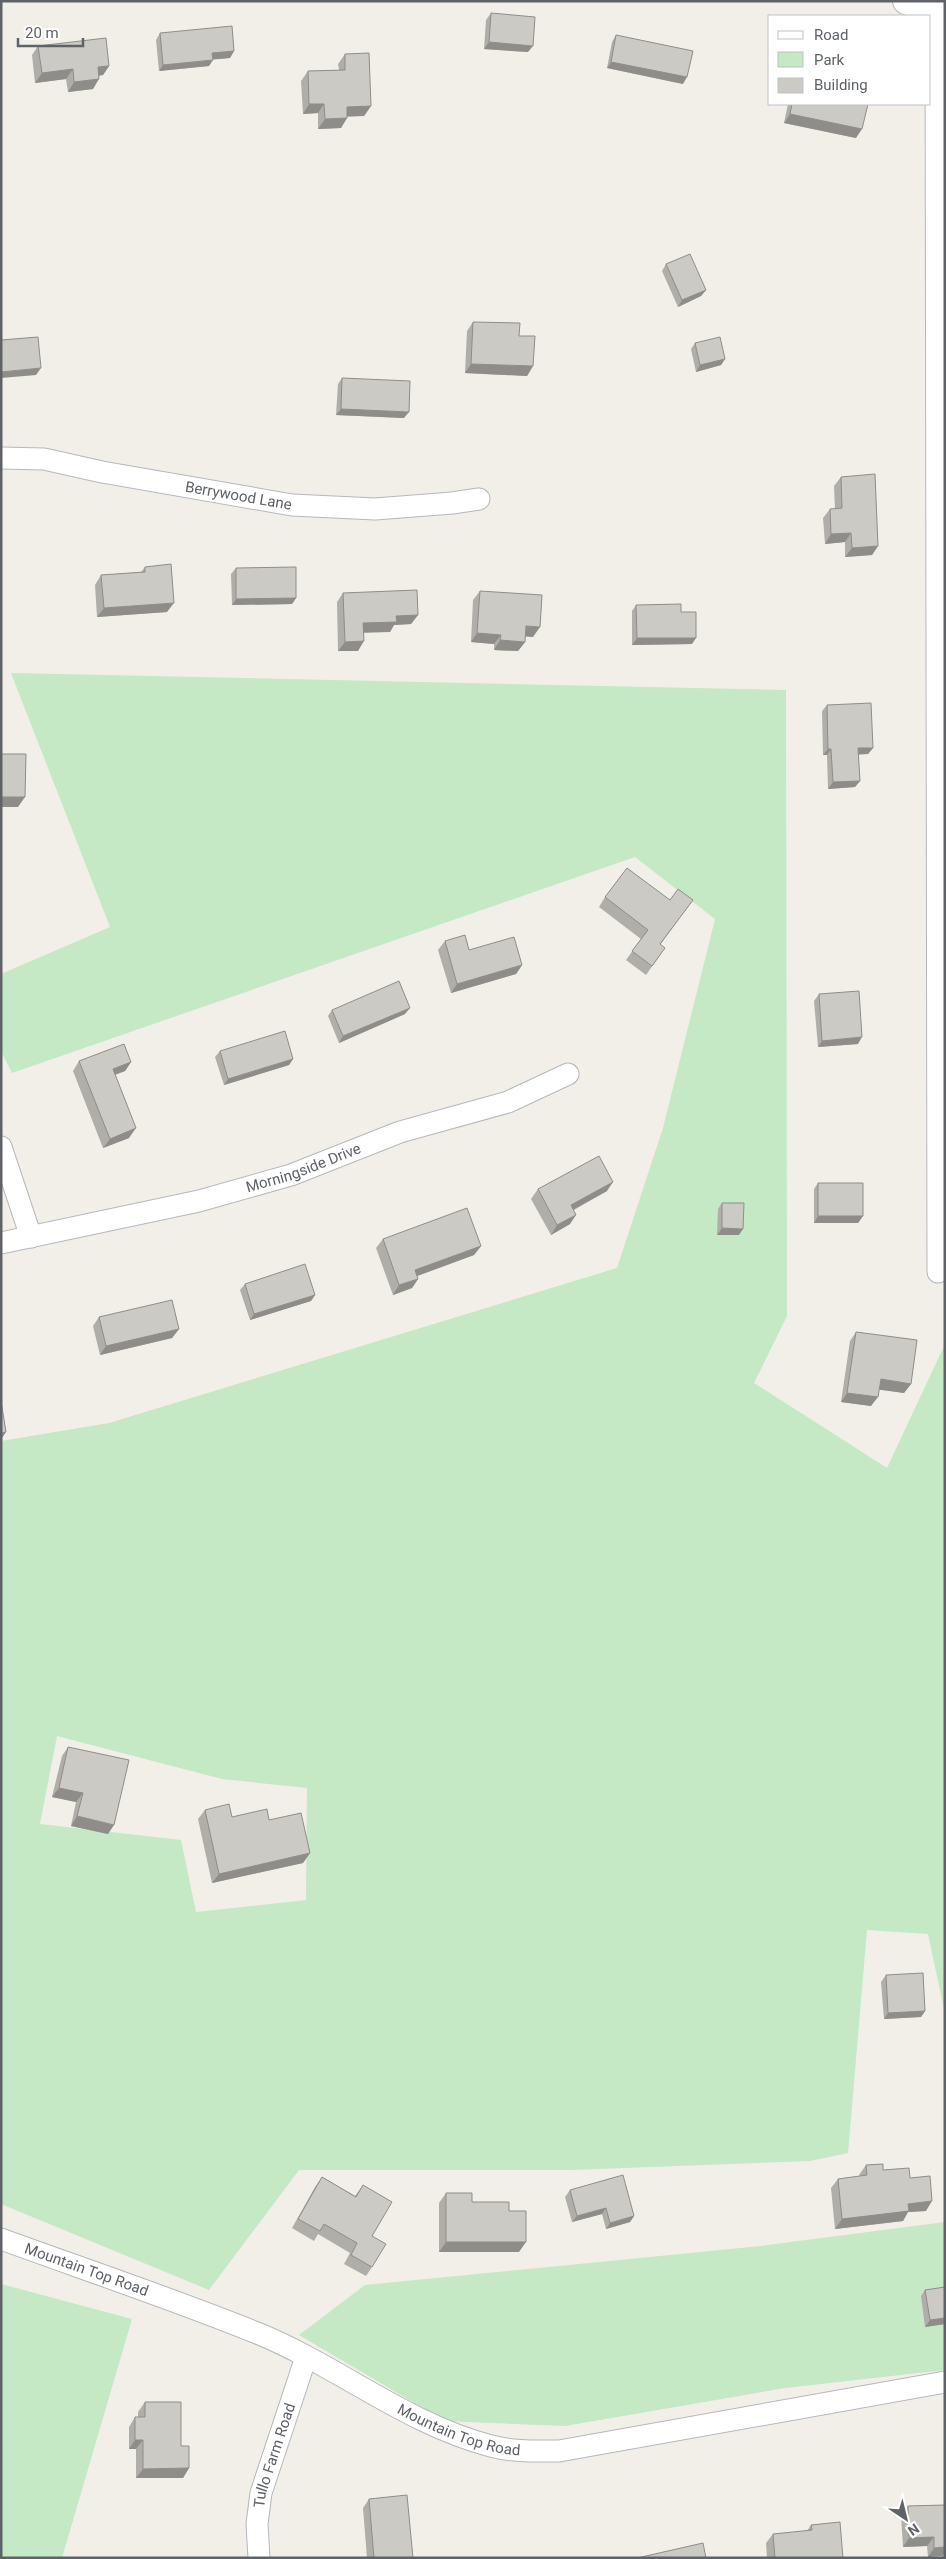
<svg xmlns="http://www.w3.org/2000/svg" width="946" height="2559" font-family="Roboto,sans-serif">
<rect width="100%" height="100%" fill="#f1efe8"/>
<path fill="#c5e8c5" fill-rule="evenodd" d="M11 673 786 690 787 1316 754 1383 887 1468 945 1344V2014L928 1934 867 1930 848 2153 810 2161 571 2170H299L209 2290 1 2204V1441L109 1423 617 1268 663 1128 715 919 635 857 12 1073 1 1051V974L110 927ZM57 1736 222 1779 307 1788 306 1900 196 1912 181 1840 40 1824Z
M945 2222V2370L785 2388 565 2426 445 2421 299 2335 365 2285 761 2246Z
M1 2284 132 2319 62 2558H1Z"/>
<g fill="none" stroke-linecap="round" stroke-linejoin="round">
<g stroke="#b5b8bc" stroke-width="23">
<g id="minor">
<path d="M936 12 938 1272"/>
<path id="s1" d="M1 458 44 459 102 472 292 505 375 509 452 503 479 499"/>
<path d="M1 1147 31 1237"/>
<path id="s2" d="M1 1243 199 1201 291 1175 400 1132 508 1102 568 1074"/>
<path id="s3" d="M1 2239C86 2270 173 2299 257 2333 336 2365 408 2425 491 2446 513 2452 536 2451 559 2451L945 2382"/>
<path id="s4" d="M259 2558 257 2524 261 2493 306 2357"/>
</g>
</g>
<g stroke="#b5b8bc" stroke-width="28">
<path id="tertiary" d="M906 1 945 16"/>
</g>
<use href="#minor" stroke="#fff" stroke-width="21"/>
<use href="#tertiary" stroke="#fff" stroke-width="26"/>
</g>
<path fill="#afaea9" d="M491 13 528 52 484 49 486 20Z
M160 33 234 51 230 58 213 59 209 66 159 71 156 40Z
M616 35 683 84 607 68 612 42Z
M38 46 109 66 103 75 99 76 93 89 68 92 66 79 35 83 32 55Z
M345 54 371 106 364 116H347V118L341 128 318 129V113L303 114 301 81 308 71 339 70 338 64Z
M788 104H868L856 138 784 123Z
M666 264 706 290 701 296 678 307 662 271Z
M473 322 519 336 533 366 527 376 465 373 467 331Z
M695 343 725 359 721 365 696 372 691 349Z
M342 378 404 418 336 415 338 384Z
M841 477 878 546 872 555 845 557V542L825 544 823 518 830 509H835L834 486Z
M145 567 167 612 97 617 95 585 101 575 141 572Z
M236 568 296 598 292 604 232 605 231 574Z
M480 591 533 637 525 636V642L518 651 494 650V644L471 642 473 600Z
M343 593 418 615 411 624 394 625 390 632H364L358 651H338L337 602Z
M636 605 681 612 692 644 632 645V611Z
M827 705 873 748 868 754H858L860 781 855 787 828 789 827 755H823L822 711Z
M605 897 670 900H693L660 945 665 948 646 975 626 960 641 939 599 907Z
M445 941 469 950 522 965 516 974 451 993 438 950Z
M819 994 858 1044 818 1047 814 1001Z
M332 1010 405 1014 339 1043 328 1016Z
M220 1051 293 1059 289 1065 224 1085 215 1057Z
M79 1061 131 1062 125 1071 115 1075 129 1138 103 1148 73 1071Z
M818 1183 863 1216 858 1223H814V1189Z
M538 1189 607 1191 574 1210 570 1224 551 1235 531 1199Z
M722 1203 739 1235H717L718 1209Z
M383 1239 481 1246 474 1255 417 1276 418 1279 412 1288 393 1295 376 1248Z
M245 1284 315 1295 311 1301 250 1320 240 1290Z
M99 1317 179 1329 172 1338 100 1355 93 1326Z
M856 1332 911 1384 904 1393 879 1389 871 1406 841 1402 850 1341Z
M68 1747 108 1834 71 1826 76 1802 52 1797 62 1756Z
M205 1810 232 1817 269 1820 310 1853 303 1863 212 1883 198 1819Z
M886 1975 925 2011 921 2017 884 2019 881 1982Z
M866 2165 910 2178 926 2211 908 2212 903 2221 835 2229 831 2188 838 2179 860 2176 859 2175Z
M322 2177 355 2196 363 2185 372 2236V2267L366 2276 344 2264 350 2253 318 2234 314 2241 292 2228 315 2187Z
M570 2190 634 2216 630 2222 606 2229 602 2214 572 2222 565 2197Z
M446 2193 472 2202 509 2211 519 2252H439V2203Z
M945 2287V2324L925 2327 921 2296 925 2290Z
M145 2402 181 2446 189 2468 183 2478H136V2449H129V2427L135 2417H138V2412Z
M369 2499 413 2558H367L363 2508Z
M945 2505V2558H942V2556L928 2557 927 2546 903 2547 901 2515 908 2506Z
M811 2525 843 2558H767L766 2543 773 2534 807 2531Z"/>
<path fill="#8f8d8a" d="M489 42 533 46 528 52 484 49Z
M234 51 230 58 208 60 212 53Z
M213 60 209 66 159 71 163 65Z
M611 62 687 77 683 84 607 68Z
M109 66 103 75 91 76 98 67Z
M73 69 66 79 35 83 42 73Z
M99 79 93 89 68 92 74 82Z
M309 104H324L318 113 303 114Z
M371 106 364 116 340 117 347 107Z
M790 114 862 129 856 138 784 123Z
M347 118 341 128 318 129 325 119Z
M706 290 701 296 678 307 682 300Z
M725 359 721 365 696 372 700 365Z
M471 364 533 366 527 376 465 373Z
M41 368 36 375 1 378V372Z
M341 409 409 412 404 418 336 415Z
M851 533 845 542 825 544 831 534Z
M878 546 872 555 845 557 852 548Z
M296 598 292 604 232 605 236 599Z
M174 603 167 612 97 617 104 608Z
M418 615 411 624 394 625 390 632 357 633 363 623 396 616Z
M526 626 540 627 533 637 519 636Z
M477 633 501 635 494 644 471 642Z
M637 638H696L692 644 632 645Z
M500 640 525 642 518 651 494 650Z
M364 641 358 651H338L345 642Z
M858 748H873L868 754 853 755Z
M828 749H831L827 755H823Z
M860 781 855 787 828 789 833 782Z
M1 797H25L18 807H1Z
M522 965 516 974 451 993 457 984Z
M410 1008 405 1014 339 1043 343 1036Z
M862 1037 858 1044 818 1047 822 1041Z
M293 1059 289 1065 224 1085 228 1079Z
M131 1062 125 1071 106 1078 113 1069Z
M136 1128 129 1138 103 1148 110 1139Z
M613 1182 607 1191 565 1214 571 1205Z
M576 1215 570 1224 551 1235 557 1225Z
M818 1216H863L858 1223H814Z
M722 1228 743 1229 739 1235H717Z
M481 1246 474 1255 409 1279 415 1270Z
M418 1279 412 1288 393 1295 399 1285Z
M315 1295 311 1301 250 1320 254 1314Z
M179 1329 172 1338 100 1355 106 1346Z
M881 1379 911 1384 904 1393 874 1389Z
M847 1393 878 1397 871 1406 841 1402Z
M6 1432 2 1438H1V1433Z
M59 1788 83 1793 76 1802 52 1797Z
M77 1816 114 1825 108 1834 71 1826Z
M310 1853 303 1863 212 1883 219 1874Z
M925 2011 921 2017 884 2019 888 2013Z
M932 2201 926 2211 908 2212 903 2221 835 2229 842 2219 908 2204Z
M606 2208 602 2214 572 2222 577 2216Z
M634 2216 630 2222 606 2229 610 2223Z
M446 2242H526L519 2252H439Z
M945 2318V2324L925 2327 930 2320Z
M135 2440H143L136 2449H129Z
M189 2468 183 2478H136L143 2469Z
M934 2537 927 2546 903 2547 909 2538Z
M945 2547V2552L942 2556 928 2557 934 2548Z"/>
<path fill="#cccac5" stroke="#8f8d8a" d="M491 13 535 17 533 46 489 42Z
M232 26 234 51 212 53 213 60 163 65 160 33Z
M616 35 693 51 687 77 611 62Z
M106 38 109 66 98 67 99 79 74 82 73 69 42 73 38 46Z
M369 53 371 106 347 107V118L325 119 324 104H309L308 71 345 70V54Z
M792 104H868L862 129 790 114Z
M690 254 706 290 682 300 666 264Z
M473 322 520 323 519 336H535L533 366 471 364Z
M38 337 41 368 1 372V340Z
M720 337 725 359 700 365 695 343Z
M342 378 410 381 409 412 341 409Z
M875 474 878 546 852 548 851 533 831 534 830 509 842 508 841 477Z
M171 564 174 603 104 608 101 575 145 572V567Z
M296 567V598L236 599V568Z
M417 590 418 615 396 616 397 622 363 623 364 641 345 642 343 593Z
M480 591 542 595 540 627 526 626 525 642 500 640 501 635 477 633Z
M681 604V612H696V638H637L636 605Z
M871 703 873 748H858L860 781 833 782 831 749H828L827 705Z
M1 754H26L25 797H1Z
M627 868 670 900 678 889 693 900 660 944 665 948 652 966 632 951 648 930 605 897Z
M465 935 469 950 514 937 522 965 457 984 445 941Z
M399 981 410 1008 343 1036 332 1010Z
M859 991 862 1037 822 1041 819 994Z
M285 1031 293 1059 228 1079 220 1051Z
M124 1044 131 1062 113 1069 136 1128 110 1139 79 1061Z
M599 1156 613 1182 571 1205 576 1215 557 1225 538 1189Z
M818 1183H863V1216H818Z
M722 1203H744L743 1229 722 1228Z
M467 1208 481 1246 415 1270 418 1279 399 1285 383 1239Z
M305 1264 315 1295 254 1314 245 1284Z
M172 1300 179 1329 106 1346 99 1317Z
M856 1332 917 1340 911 1384 881 1379 878 1397 847 1393Z
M1 1401 6 1432 1 1433Z
M68 1747 129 1760 114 1825 77 1816 83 1793 59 1788Z
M229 1804 232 1817 267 1809 269 1820 301 1813 310 1853 219 1874 205 1810Z
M923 1973 925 2011 888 2013 886 1975Z
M883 2164V2170L909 2168 910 2178 930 2176 932 2201 908 2204 909 2211 842 2219 838 2179 867 2175 866 2165Z
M623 2175 634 2216 610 2223 606 2208 577 2216 570 2190Z
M322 2177 356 2197 363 2185 392 2202 372 2236 386 2244 372 2267 351 2255 357 2243 324 2224 320 2231 298 2219Z
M446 2193H472V2202H509V2211H526V2242H446Z
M945 2287V2318L930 2320 925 2290Z
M145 2402H181V2446H189V2468L143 2469V2440H135V2417H145Z
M407 2495 413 2558H374L369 2499Z
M945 2505V2547L934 2548V2537L909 2538 908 2506Z
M840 2522 843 2558H775L773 2534 812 2530 811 2525Z
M703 2543 706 2558H637Z"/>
<g text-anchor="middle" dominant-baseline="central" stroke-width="4" stroke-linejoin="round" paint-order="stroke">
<g font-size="15" fill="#5f6368" stroke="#fff">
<text stroke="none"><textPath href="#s1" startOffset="241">Berrywood Lane</textPath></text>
<text stroke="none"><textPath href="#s2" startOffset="312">Morningside Drive</textPath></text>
<text stroke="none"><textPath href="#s3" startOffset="91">Mountain Top Road</textPath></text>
<text stroke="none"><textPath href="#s3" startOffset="498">Mountain Top Road</textPath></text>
<text stroke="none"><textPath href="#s4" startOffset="105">Tullo Farm Road</textPath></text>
</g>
</g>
<rect width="946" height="2559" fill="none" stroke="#5f6368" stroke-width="5"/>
<rect x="768" y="15" width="162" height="90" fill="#ffffff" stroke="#bfc1c3"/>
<rect x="778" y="31" width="25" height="8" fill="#ffffff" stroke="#bfc1c3"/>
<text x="814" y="40" font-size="15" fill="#5f6368">Road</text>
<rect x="778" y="52" width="25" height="15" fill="#c5e8c5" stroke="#bfc1c3"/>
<text x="814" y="65" font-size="15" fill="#5f6368">Park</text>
<rect x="778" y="78" width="25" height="15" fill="#cccac5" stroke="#bfc1c3"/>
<text x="814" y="90" font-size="15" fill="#5f6368">Building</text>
<g transform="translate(906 2519) rotate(145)" stroke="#ffffff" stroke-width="4" paint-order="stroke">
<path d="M0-4L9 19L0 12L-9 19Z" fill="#5f6368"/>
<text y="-8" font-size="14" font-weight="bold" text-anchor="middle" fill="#5f6368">N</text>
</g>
<path d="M18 38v8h65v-8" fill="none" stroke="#5f6368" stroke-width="2.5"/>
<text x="25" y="38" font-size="15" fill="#5f6368" stroke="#ffffff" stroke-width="4" paint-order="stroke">20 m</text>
</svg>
